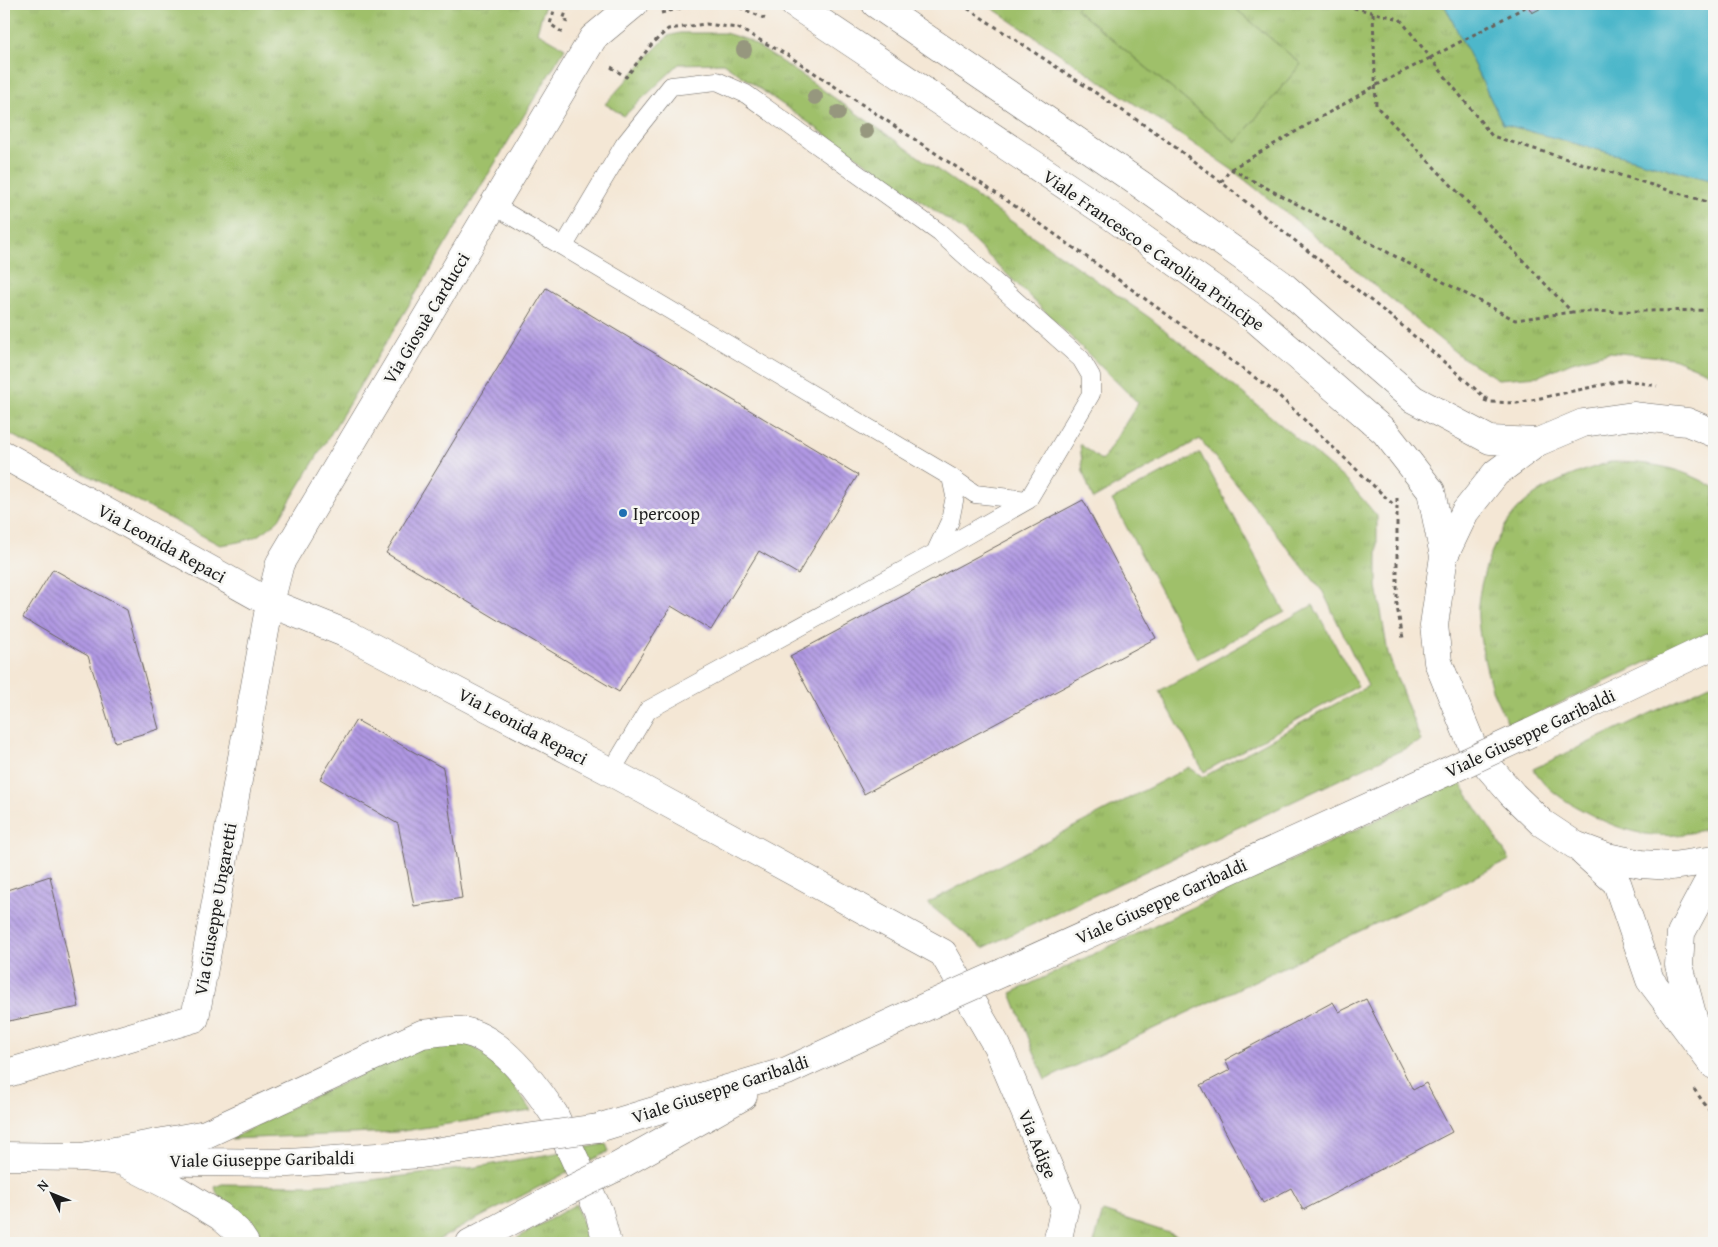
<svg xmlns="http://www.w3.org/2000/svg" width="1718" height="1247" font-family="'Gentium Book Plus',serif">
<defs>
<pattern id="grass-tufts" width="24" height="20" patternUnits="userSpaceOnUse" patternTransform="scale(1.25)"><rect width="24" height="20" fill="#9fc06a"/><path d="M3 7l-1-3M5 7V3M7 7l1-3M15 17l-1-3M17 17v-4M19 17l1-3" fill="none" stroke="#88a45b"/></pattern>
<pattern id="building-back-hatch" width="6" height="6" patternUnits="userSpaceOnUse" patternTransform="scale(1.25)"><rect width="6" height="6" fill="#b098e3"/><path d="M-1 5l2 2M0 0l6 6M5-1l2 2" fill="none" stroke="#8e7bb7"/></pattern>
</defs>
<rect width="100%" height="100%" fill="#f6f6f2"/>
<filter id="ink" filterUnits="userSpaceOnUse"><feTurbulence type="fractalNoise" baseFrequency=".02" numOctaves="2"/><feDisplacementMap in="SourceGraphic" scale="10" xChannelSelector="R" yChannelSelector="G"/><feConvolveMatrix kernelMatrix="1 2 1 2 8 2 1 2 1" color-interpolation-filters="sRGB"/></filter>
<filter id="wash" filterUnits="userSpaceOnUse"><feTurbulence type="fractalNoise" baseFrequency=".0096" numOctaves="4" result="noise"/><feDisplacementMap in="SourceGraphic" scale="20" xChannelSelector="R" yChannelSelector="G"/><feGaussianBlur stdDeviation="1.12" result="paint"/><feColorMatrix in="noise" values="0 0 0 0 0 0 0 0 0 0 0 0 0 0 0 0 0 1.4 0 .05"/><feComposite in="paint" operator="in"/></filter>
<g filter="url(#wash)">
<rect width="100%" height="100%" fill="#f4e7d5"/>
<path fill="url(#grass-tufts)" stroke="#5e6e43" d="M4 4H545L537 32 565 48 279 519C259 539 247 541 220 545L4 431Z
M986 4H1080L1076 9 1236 142 1301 64 1230 4H1444L1503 124 1714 181V375L1673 358 1609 352 1572 362 1539 376 1498 379 1460 356 1299 223 1231 169Z
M680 33H725L748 40 803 76 1150 318 1262 409 1348 482 1377 516V586L1388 654 1421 741 983 948 927 903 1189 767 1203 777 1368 686 1323 592 1200 439 1093 499 1083 472 1080 444 1102 461 1138 403 961 229 723 63 679 64 624 116 605 104 655 49 668 36Z
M1610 462C1650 462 1679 467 1714 487V630L1510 727C1504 715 1498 704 1493 692 1486 671 1476 627 1478 605 1481 573 1496 532 1519 508 1543 484 1579 472 1610 462Z
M1714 683V826C1666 844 1627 835 1584 811 1572 805 1559 797 1548 787 1543 782 1538 775 1533 769Z
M1459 781 1510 860 1045 1080 1011 993Z
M443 1042C451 1043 463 1042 470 1045 498 1060 515 1087 531 1111L397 1132 231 1139 299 1103 417 1049Z
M606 1144 609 1151 469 1223 433 1243H255L239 1219 217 1194 215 1187 222 1184 306 1185 363 1181 477 1167Z
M576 1204 589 1243H509Z
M1103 1211 1199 1243H1094Z"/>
<path fill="#9fc06a" stroke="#5e6e43" d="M1080 4H1230L1301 64 1236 142 1076 9Z
M1200 453 1285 612 1197 659 1112 500Z
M1313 605 1358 686 1204 772 1159 691Z"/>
<path fill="#4db7ca" stroke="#346a73" d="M1444 4H1527L1532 13 1549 4H1714V181L1503 124Z"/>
<g id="blocks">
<path fill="url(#building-back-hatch)" d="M1527 4H1549L1532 13Z
M546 288 858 475 798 574 759 551 711 630 671 606 619 692 386 553Z
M1083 500 1156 638 864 794 790 656Z
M53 569 127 610 159 729 115 742 88 656 23 618Z
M356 720 443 768 462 898 414 906 398 824 320 779Z
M50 876 79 1007 4 1022V891Z
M1366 999 1413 1090 1426 1083 1452 1132 1303 1210 1291 1188 1263 1203 1201 1085 1230 1070 1225 1060 1333 1002 1339 1012Z"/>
</g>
</g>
<g filter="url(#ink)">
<use href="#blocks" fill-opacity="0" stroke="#68635d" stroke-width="1"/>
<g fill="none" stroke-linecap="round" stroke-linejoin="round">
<g stroke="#68635d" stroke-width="19">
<path id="lane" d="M493 205 951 477 975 494 1028 500 1091 394V376L1081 359 940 233 746 94 717 81 671 86 624 145 564 246
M935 553 950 521 955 496 951 477
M611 772 648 710 935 553 1028 500"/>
</g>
<g stroke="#68635d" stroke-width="29">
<path id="street" d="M4 455 270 603 347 634 611 772 943 953 997 1046 1065 1206 1057 1243
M4 1074 195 1018 270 603 280 563 593 38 634 4"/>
</g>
<g stroke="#68635d" stroke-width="29">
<path id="secondary" d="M794 4 1111 216 1253 317 1385 432 1431 491 1444 556
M876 4 1140 184 1281 284 1413 399 1490 440 1538 442
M1714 433 1687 422 1633 416 1583 423 1538 442 1496 473 1465 512 1444 556 1434 625 1438 662 1474 750 1513 795 1542 823 1575 845 1607 857 1641 864 1672 866 1714 860
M1584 853 1617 883 1650 980 1714 1065
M1697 1033 1679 965 1681 933 1706 886 1714 877"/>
</g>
<g stroke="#68635d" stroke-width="29">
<path id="primary" d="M1530 733 1714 645
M1004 972 1446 772
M598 1128 787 1071 932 1004
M4 1156 82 1157 121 1161 289 1163 421 1154 518 1139
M82 1157 206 1134 422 1034C434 1033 448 1030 461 1031 498 1035 535 1085 554 1114L599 1212 607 1243
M127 1164 179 1191 220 1216 237 1231 245 1243
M615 1168 743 1096
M470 1243 554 1198"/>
</g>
<path stroke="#68635d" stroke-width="3" stroke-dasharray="4 4" stroke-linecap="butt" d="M556 4 550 24 563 33
M732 4 768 20
M961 4 1158 134 1221 182 1399 323 1488 400
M1338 4 1400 19 1492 136 1714 204
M661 13 699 4
M1373 13 1376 106 1572 312 1714 310
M568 22 563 20 569 4
M1430 58 1531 4
M611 67 626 77 652 44 668 29 706 24 738 28 789 56 1021 210 1275 392 1397 508
M1221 182 1231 169 1515 320 1572 312
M1484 400 1490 402 1517 403 1625 380 1657 386
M1397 498V607L1403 638
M1694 1089 1714 1117"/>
<use href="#lane" stroke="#fff" stroke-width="18"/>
<use href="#street" stroke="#fff" stroke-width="28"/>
<use href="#secondary" stroke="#fff" stroke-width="28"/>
<use href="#primary" stroke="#fff" stroke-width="28"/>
<g stroke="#68635d" stroke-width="29" stroke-linecap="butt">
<path id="primary-bridge" d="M1446 772 1530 733
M932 1004 1004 972
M518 1139 598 1128
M554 1198 615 1168"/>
</g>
<path stroke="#68635d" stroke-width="3" stroke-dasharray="4 4" stroke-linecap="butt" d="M1231 169 1375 86 1430 58"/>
<use href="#primary-bridge" stroke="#fff" stroke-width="28"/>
</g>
<g fill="#96977e">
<circle cx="744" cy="50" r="8"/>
<circle cx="815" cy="97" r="8"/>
<circle cx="838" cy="113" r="8"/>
<circle cx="866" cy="131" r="8"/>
</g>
</g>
<circle fill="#1f6fb2" stroke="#f6f6f2" stroke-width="2" cx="623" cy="513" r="5"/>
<g text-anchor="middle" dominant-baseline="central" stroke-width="5" stroke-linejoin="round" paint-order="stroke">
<g font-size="18" fill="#1c1c1c" stroke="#f6f6f2">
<text transform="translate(1154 250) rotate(35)">Viale Francesco e Carolina Principe</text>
<text transform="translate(426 318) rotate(-59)">Via Giosuè Carducci</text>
<text transform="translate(162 543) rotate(29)">Via Leonida Repaci</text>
<text transform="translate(523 726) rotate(28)">Via Leonida Repaci</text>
<text transform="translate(1530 733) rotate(-25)">Viale Giuseppe Garibaldi</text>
<text transform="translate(1161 901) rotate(-24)">Viale Giuseppe Garibaldi</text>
<text transform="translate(215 909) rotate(-80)">Via Giuseppe Ungaretti</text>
<text transform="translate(720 1089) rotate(-18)">Viale Giuseppe Garibaldi</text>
<text transform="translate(1038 1144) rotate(67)">Via Adige</text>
<text transform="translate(262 1159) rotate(-1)">Viale Giuseppe Garibaldi</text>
</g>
<g font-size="18" fill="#1c1c1c" stroke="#f6f6f2" text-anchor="start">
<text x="633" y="513">Ipercoop</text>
</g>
</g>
<rect width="1718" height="1247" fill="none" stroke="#f6f6f2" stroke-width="20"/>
<g transform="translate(52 1194) rotate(313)" stroke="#f6f6f2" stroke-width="4" paint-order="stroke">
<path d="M0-4L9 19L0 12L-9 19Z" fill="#1c1c1c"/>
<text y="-8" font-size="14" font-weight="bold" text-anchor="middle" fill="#1c1c1c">N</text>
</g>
</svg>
